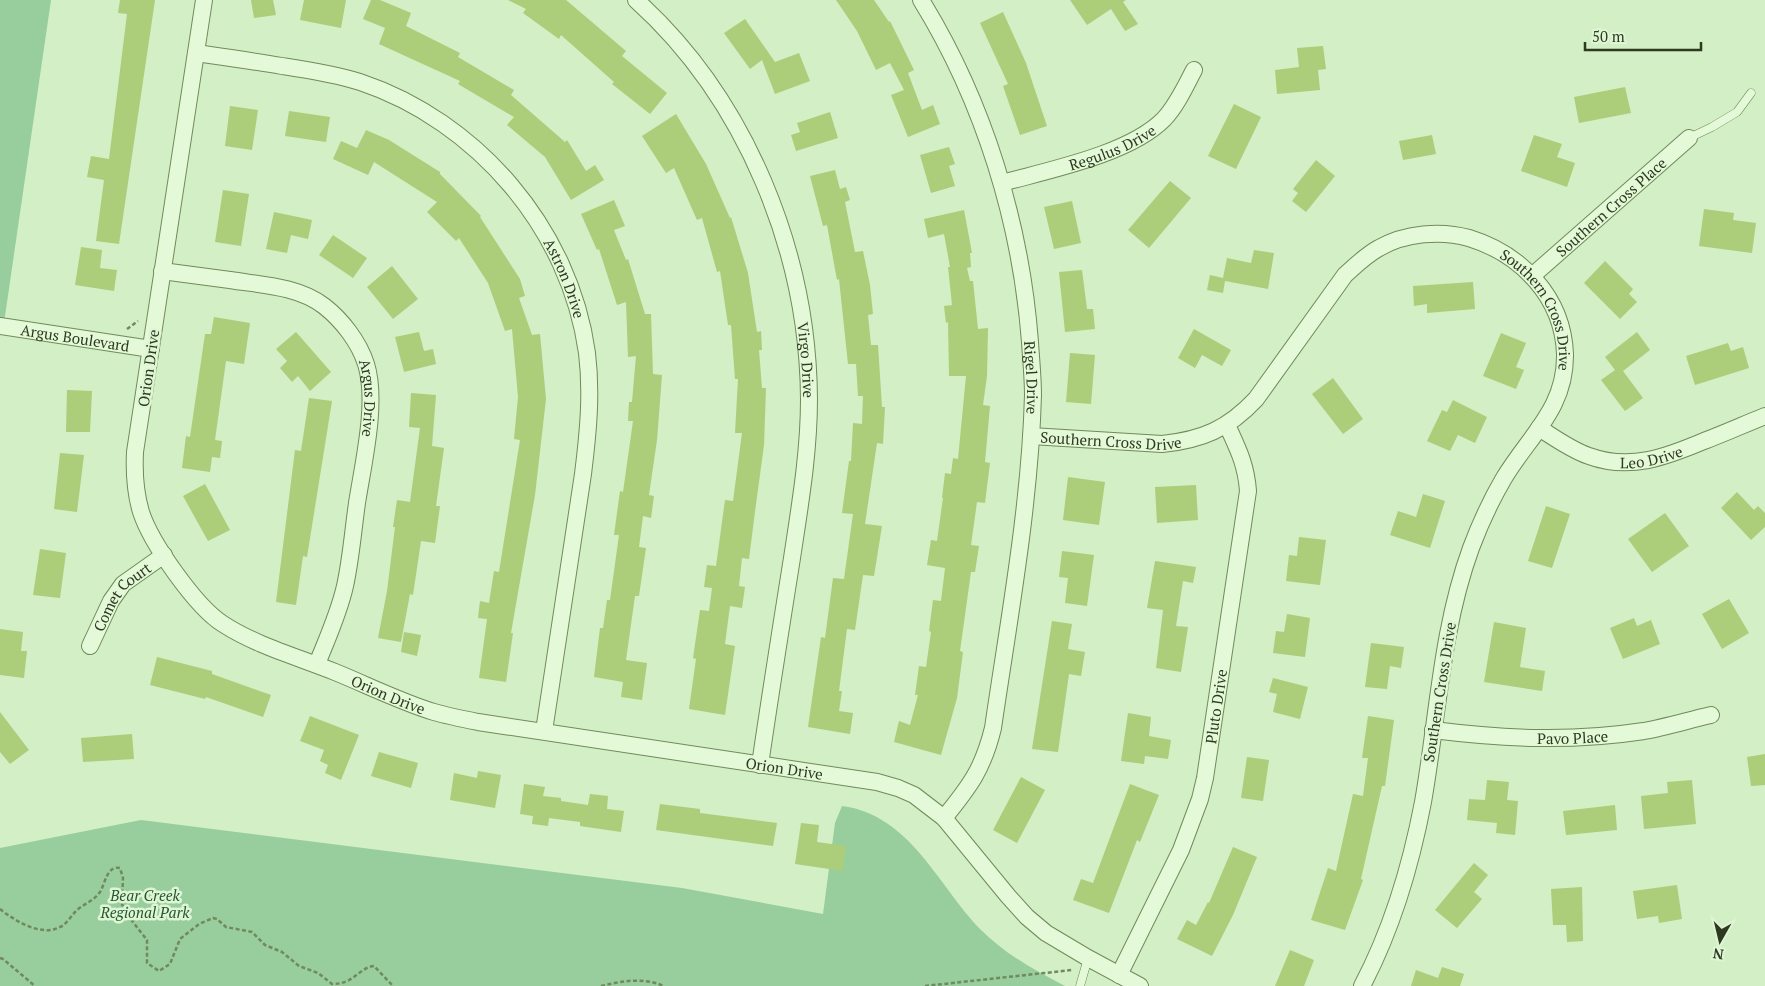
<svg xmlns="http://www.w3.org/2000/svg" width="1765" height="986" font-family="'PT Serif',serif">
<rect width="100%" height="100%" fill="#d2efc5"/>
<path fill="#98cd9e" d="M0 0H51L4 323 0 335Z
M842 806C910 815 937 884 980 929 1005 954 1034 970 1065 986H0V848L141 820 682 888 823 914 835 823Z"/>
<path fill="#accd7a" d="M120 0H155L119 244 96 241 104 180 87 177 91 156 109 159 127 14 118 13Z
M251 0H273L276 15 254 18Z
M304 0H346L341 28 300 20Z
M371 0H380L411 13 406 26 460 53 458 57 514 90 511 95 565 142 567 140 586 171 595 165 604 180 571 200 545 157 507 125 514 117 458 84 460 81 379 44 385 28 363 19Z
M508 0H566L626 51 622 56 667 93 650 114 612 84 614 82 561 35 559 39 523 13 526 9Z
M836 0H874L889 22 890 21 914 70 908 73 922 110 933 105 940 124 908 137 891 95 904 90 890 63 876 70 857 31Z
M1070 0H1126L1123 2 1138 24 1125 31 1111 9 1087 25Z
M1003 12 1026 63 1047 126 1020 135 1003 86 1008 84 980 23Z
M745 19 775 62 799 53 810 81 775 94 762 60 750 69 724 33Z
M1323 46 1326 69 1318 70 1320 90 1277 94 1275 70 1299 67 1297 48Z
M1625 87 1631 113 1579 123 1574 97Z
M1234 104 1261 117 1236 169 1208 156Z
M230 106 258 110 252 150 225 146Z
M289 111 330 117 326 142 285 136Z
M830 112 838 138 796 151 791 135 800 132 797 123Z
M676 114 706 164 730 218 731 217 748 273 757 332 761 331 762 350H759L762 388H766L764 445 756 504 749 559 742 558 739 586 745 587 742 608 730 606 725 644 735 646 725 715 689 709 696 659 693 658 700 610 709 611 712 588 704 587 707 565 716 566 725 500 733 501 742 433H735L738 379H735L731 325H728L720 271 717 272 702 218 697 220 674 168 666 173 642 136Z
M366 130 389 140 440 172V174L481 216 480 217 520 279 525 296 519 298 532 335 540 334 546 399 535 495 511 633H513L506 682 479 678 487 619 478 618 480 601 489 603 494 571 499 572 520 440 514 439 518 397 512 329 505 331 488 283 459 238 456 241 427 212 437 202 374 162 368 175 333 159 341 141 357 148Z
M1432 135 1436 154 1403 160 1399 141Z
M1534 135 1562 144 1557 157 1575 163 1567 187 1521 171Z
M949 147 955 164 949 166 955 186 931 193 920 155Z
M1316 160 1335 176 1306 212 1292 201 1298 193 1293 189Z
M835 170 840 189 846 187 850 200 845 202 855 252 863 251 870 285 873 314 868 315 871 345H878L882 407H885L883 444 877 443 865 524 882 526 874 576 863 575 855 630 847 629 839 691H842L839 711 853 713 850 734 808 727 821 637 825 638 833 578 844 579 853 514 842 513 849 461H851L853 423 862 424 863 396H858L856 364H848L839 279 837 280 827 225 823 226 810 176Z
M1170 181 1191 198 1149 248 1128 230Z
M223 190 249 194 241 246 215 242Z
M614 200 625 226 614 230 626 260 628 259 645 314H651L653 374 662 375 657 440 649 495 654 496 651 518 643 516 639 547 646 548 639 596H635L626 660 647 663 642 700 621 697 623 682 594 677 600 628H603L607 600H610L619 535H614L620 491 623 492 633 421H628L629 402H632L636 356 628 357 626 302 617 305 599 249 597 250 581 214Z
M1072 201 1081 243 1054 249 1044 207Z
M1704 209 1734 213 1733 220 1756 223 1752 253 1699 246Z
M964 210 972 253H970L971 267 967 268 970 281H973L978 329 988 328 987 376 983 405 990 406 985 462 990 463 985 503 977 502 971 545 979 546 975 572H971L960 651 963 652 957 698 941 755 894 742 899 721 910 725 918 695H915L919 666 926 667 931 632 929 631 933 600 941 601 945 568 927 565 931 540 937 541 943 498H942L945 473 951 474 953 458 958 459 966 376H949L948 322 946 323 944 306 952 305 948 267H950L944 234 928 238 924 219Z
M274 212 312 220 308 239 291 235 287 253 266 249Z
M333 235 367 258 353 278 319 255Z
M81 247 102 250 100 268 117 270 114 291 75 285Z
M1254 250 1274 253 1268 289 1225 281 1223 293 1207 290 1210 275 1223 278 1227 258 1251 263Z
M1605 261 1633 289 1629 294 1637 302 1620 319 1584 283Z
M392 266 418 299 393 319 367 287Z
M1082 270 1087 309H1093L1095 329 1065 332 1059 272Z
M1473 282 1475 309 1427 313V304L1414 306 1413 286Z
M214 317 250 323 244 364 226 361 215 440 222 441 220 458 212 457 210 472 182 468 186 436 190 437 205 334H211Z
M1194 329 1231 350 1222 366 1202 355 1195 368 1178 358Z
M296 332 331 372 310 391 298 376 292 382 280 368 287 361 276 349Z
M419 332 424 351 433 349 436 364 404 372 395 337Z
M1637 332 1650 350 1623 371 1643 398 1625 411 1601 380 1615 370 1605 357Z
M1501 333 1526 343 1516 367 1524 370 1516 389 1483 376Z
M1728 343 1731 351 1743 347 1749 368 1695 385 1686 356Z
M1070 353 1095 355 1091 404 1066 402Z
M1333 378 1363 419 1343 434 1312 394Z
M67 390 92 391 90 432H66Z
M411 393 436 395 432 446 444 448 436 506H440L435 543 421 541 413 595 410 594 401 642 378 638 387 591 395 527H393L397 500 410 502 420 428 409 427Z
M309 398 332 401 307 557 303 556 296 605 276 602 295 450 301 451Z
M1453 400 1487 417 1475 443 1458 435 1450 451 1427 441 1442 410 1447 412Z
M60 453 84 455 77 512 54 509Z
M1068 477 1105 482 1099 525 1063 520Z
M205 484 230 530 208 541 183 496Z
M1196 485 1198 520 1157 523 1155 487Z
M1737 492 1754 510 1758 506 1765 513V527L1751 540 1721 508Z
M1423 494 1445 501 1430 548 1390 535 1398 511 1416 517Z
M1546 506 1570 514 1552 568 1528 561Z
M1665 513 1689 546 1652 572 1628 539Z
M1299 537 1326 540 1320 585 1286 581 1289 555 1297 556Z
M40 549 66 553 60 598 33 595Z
M1062 551 1094 555 1087 606 1065 603 1068 578 1059 577Z
M1155 561 1196 567 1193 583 1183 581 1176 626 1188 627 1181 672 1156 668 1163 610 1147 608Z
M1729 599 1749 633 1722 649 1702 614Z
M1287 614 1310 618 1305 657 1273 653 1276 631 1284 632Z
M1634 618 1637 626 1651 620 1660 644 1623 659 1610 628Z
M1052 621 1072 624 1068 649 1085 652 1081 676 1069 674 1058 752 1032 749Z
M1494 622 1526 628 1520 667 1545 671 1542 691 1484 682Z
M0 629 23 632 21 651H27L24 678 0 675Z
M404 632 421 635 417 656 401 652Z
M1371 643 1404 647 1401 668 1390 666 1387 689 1365 687Z
M157 657 212 671V674L271 695 263 717 206 697 205 699 150 685Z
M1273 678 1308 687 1300 719 1273 712 1277 694 1269 692Z
M0 712 29 750 10 764 0 752Z
M1128 713 1151 717 1149 736 1171 740 1168 759 1145 756 1144 764 1121 761Z
M310 716 359 735 341 780 325 773 328 765 320 761 324 750 300 741Z
M1368 716 1394 720 1385 786H1382L1361 879 1363 880 1345 930 1311 920 1328 868 1336 871 1353 794 1363 796 1368 758H1362Z
M132 734 134 759 83 762 81 738Z
M379 752 418 763 411 788 371 776Z
M1765 754V785L1751 786 1747 757Z
M1247 757 1269 760 1263 801 1241 798Z
M478 771 501 775 495 808 450 800 454 773 477 778Z
M1021 777 1045 790 1017 843 993 830Z
M1487 780 1509 782 1507 800 1518 801 1515 835 1496 833 1497 823 1467 820 1469 799 1485 800Z
M1692 780 1696 824 1644 829 1641 796 1668 793 1667 782Z
M524 784 545 787 543 796 561 798V801L588 805 590 794 608 796 607 809 624 811 621 832 580 826V822L549 818 548 826 532 824 533 816 520 814Z
M1130 784 1159 795 1140 842 1137 840 1109 913 1073 900 1081 879 1093 883Z
M660 804 700 809V813L777 823 773 846 656 830Z
M1615 805 1617 830 1566 835 1563 811Z
M801 823 819 825 817 842 846 846 843 871 795 864Z
M1233 847 1257 857 1233 915 1212 956 1177 939 1187 920 1196 925 1208 902 1209 903Z
M1474 863 1488 875 1474 892 1482 899 1457 928 1435 910Z
M1677 885 1682 919 1659 923 1658 916 1637 919 1633 891Z
M1582 887 1583 941 1567 942 1566 925H1553L1551 889Z
M1290 950 1314 960 1304 986H1275Z
M1442 967 1464 974 1460 986H1411L1416 970 1438 978Z"/>
<g fill="none" stroke-linecap="round" stroke-linejoin="round">
<g stroke="#718a5b" stroke-width="9">
<path id="lane" d="M1689 138 1712 127 1737 112 1751 93
M1080 986 1088 958"/>
</g>
<g stroke="#718a5b" stroke-width="18">
<g id="street">
<path id="s1" d="M204 0 135 452C134 473 135 492 141 512 151 543 196 607 223 624 257 646 298 657 335 672 367 685 401 702 434 712 448 716 463 719 478 722L877 782 898 788 914 795 944 818 1008 896 1027 917 1046 933 1088 958 1140 986"/>
<path id="s2" d="M636 0C746 99 808 252 809 399 809 453 800 505 792 558 781 627 770 696 760 765"/>
<path id="s3" d="M921 0C984 102 1021 223 1030 342 1031 359 1033 377 1033 395 1030 506 1009 618 993 728 983 769 970 786 944 818"/>
<path id="s4" d="M196 53C224 57 253 61 282 66 308 70 335 74 360 82 477 121 570 229 587 353 592 394 588 434 583 474L544 731"/>
<path id="s5" d="M1002 183C1049 170 1130 154 1164 119 1177 105 1185 87 1194 70"/>
<path id="s6" d="M162 271C185 274 207 277 230 280 261 285 298 286 324 306 342 320 359 342 366 364 378 402 363 464 357 503 353 531 351 559 345 586 339 613 327 639 317 664"/>
<path id="s7" d="M1532 276 1689 138"/>
<path id="s8" d="M0 326 151 349"/>
<path id="s9" d="M1539 428C1555 438 1571 450 1589 456 1630 471 1666 457 1704 441 1725 433 1745 424 1765 416"/>
<path id="s10" d="M1031 436 1162 444C1202 440 1228 429 1256 399L1345 275C1356 265 1366 255 1379 248 1405 233 1441 230 1469 238 1521 254 1563 297 1565 354 1566 408 1530 435 1504 478 1491 500 1480 524 1471 548 1441 630 1438 717 1423 802 1411 865 1392 929 1362 986"/>
<path id="s11" d="M90 646 111 601 123 584 164 555"/>
<path id="s12" d="M1433 730C1505 739 1572 742 1644 731 1666 727 1689 720 1711 715"/>
<path id="s13" d="M1119 975 1181 850 1200 799 1205 778 1248 491C1246 464 1238 449 1227 425"/>
</g>
</g>
<path stroke="#718a5b" stroke-width="2.5" stroke-dasharray="4 2.5" stroke-linecap="butt" d="M127 329 138 321
M0 909C15 921 41 937 60 927 66 925 71 916 76 911 83 904 94 901 100 892 105 884 107 865 120 868L123 878 122 904 125 912 147 940V963L159 971 170 964 180 939 199 924 213 918 217 919 226 927 252 932 265 945 282 952 299 966 318 973 332 984C355 984 358 968 374 966L393 986
M0 958 3 959 35 986
M601 986C623 981 642 977 664 986
M925 986 1072 970"/>
<use href="#lane" stroke="#e3f9d8" stroke-width="8"/>
<use href="#street" stroke="#e3f9d8" stroke-width="16"/>
</g>
<g text-anchor="middle" dominant-baseline="central" stroke-width="5" stroke-linejoin="round" paint-order="stroke">
<g font-size="15" fill="#2d3a1f" stroke="#dff6d5">
<text stroke="none"><textPath href="#s5" startOffset="116">Regulus Drive</textPath></text>
<text stroke="none"><textPath href="#s7" startOffset="105">Southern Cross Place</textPath></text>
<text stroke="none"><textPath href="#s4" startOffset="460">Astron Drive</textPath></text>
<text stroke="none"><textPath href="#s10" startOffset="634">Southern Cross Drive</textPath></text>
<text stroke="none"><textPath href="#s8" startOffset="76">Argus Boulevard</textPath></text>
<text stroke="none"><textPath href="#s2" startOffset="408">Virgo Drive</textPath></text>
<text transform="translate(148 368) rotate(-82)">Orion Drive</text>
<text stroke="none"><textPath href="#s3" startOffset="398">Rigel Drive</textPath></text>
<text stroke="none"><textPath href="#s6" startOffset="274">Argus Drive</textPath></text>
<text stroke="none"><textPath href="#s10" startOffset="80">Southern Cross Drive</textPath></text>
<text stroke="none"><textPath href="#s9" startOffset="121">Leo Drive</textPath></text>
<text stroke="none"><textPath href="#s11" startOffset="60">Comet Court</textPath></text>
<text transform="translate(1439 692) rotate(-81)">Southern Cross Drive</text>
<text stroke="none"><textPath href="#s1" startOffset="838">Orion Drive</textPath></text>
<text stroke="none"><textPath href="#s13" startOffset="288">Pluto Drive</textPath></text>
<text stroke="none"><textPath href="#s12" startOffset="140">Pavo Place</textPath></text>
<text stroke="none"><textPath href="#s1" startOffset="1242">Orion Drive</textPath></text>
</g>
<g font-size="15" font-style="italic" fill="#255731" stroke="#dff6d5">
<text x="145" y="895">Bear Creek<tspan x="145" dy="17">Regional Park</tspan></text>
</g>
</g>
<g transform="translate(1720 941) rotate(188)" stroke="#dff6d5" stroke-width="4" paint-order="stroke">
<path d="M0-4L9 19L0 12L-9 19Z" fill="#2d3a1f"/>
<text y="-8" font-size="14" font-weight="bold" text-anchor="middle" fill="#2d3a1f">N</text>
</g>
<path d="M1585 42v8h116v-8" fill="none" stroke="#2d3a1f" stroke-width="2.5"/>
<text x="1592" y="42" font-size="15" fill="#2d3a1f" stroke="#dff6d5" stroke-width="4" paint-order="stroke">50 m</text>
</svg>
